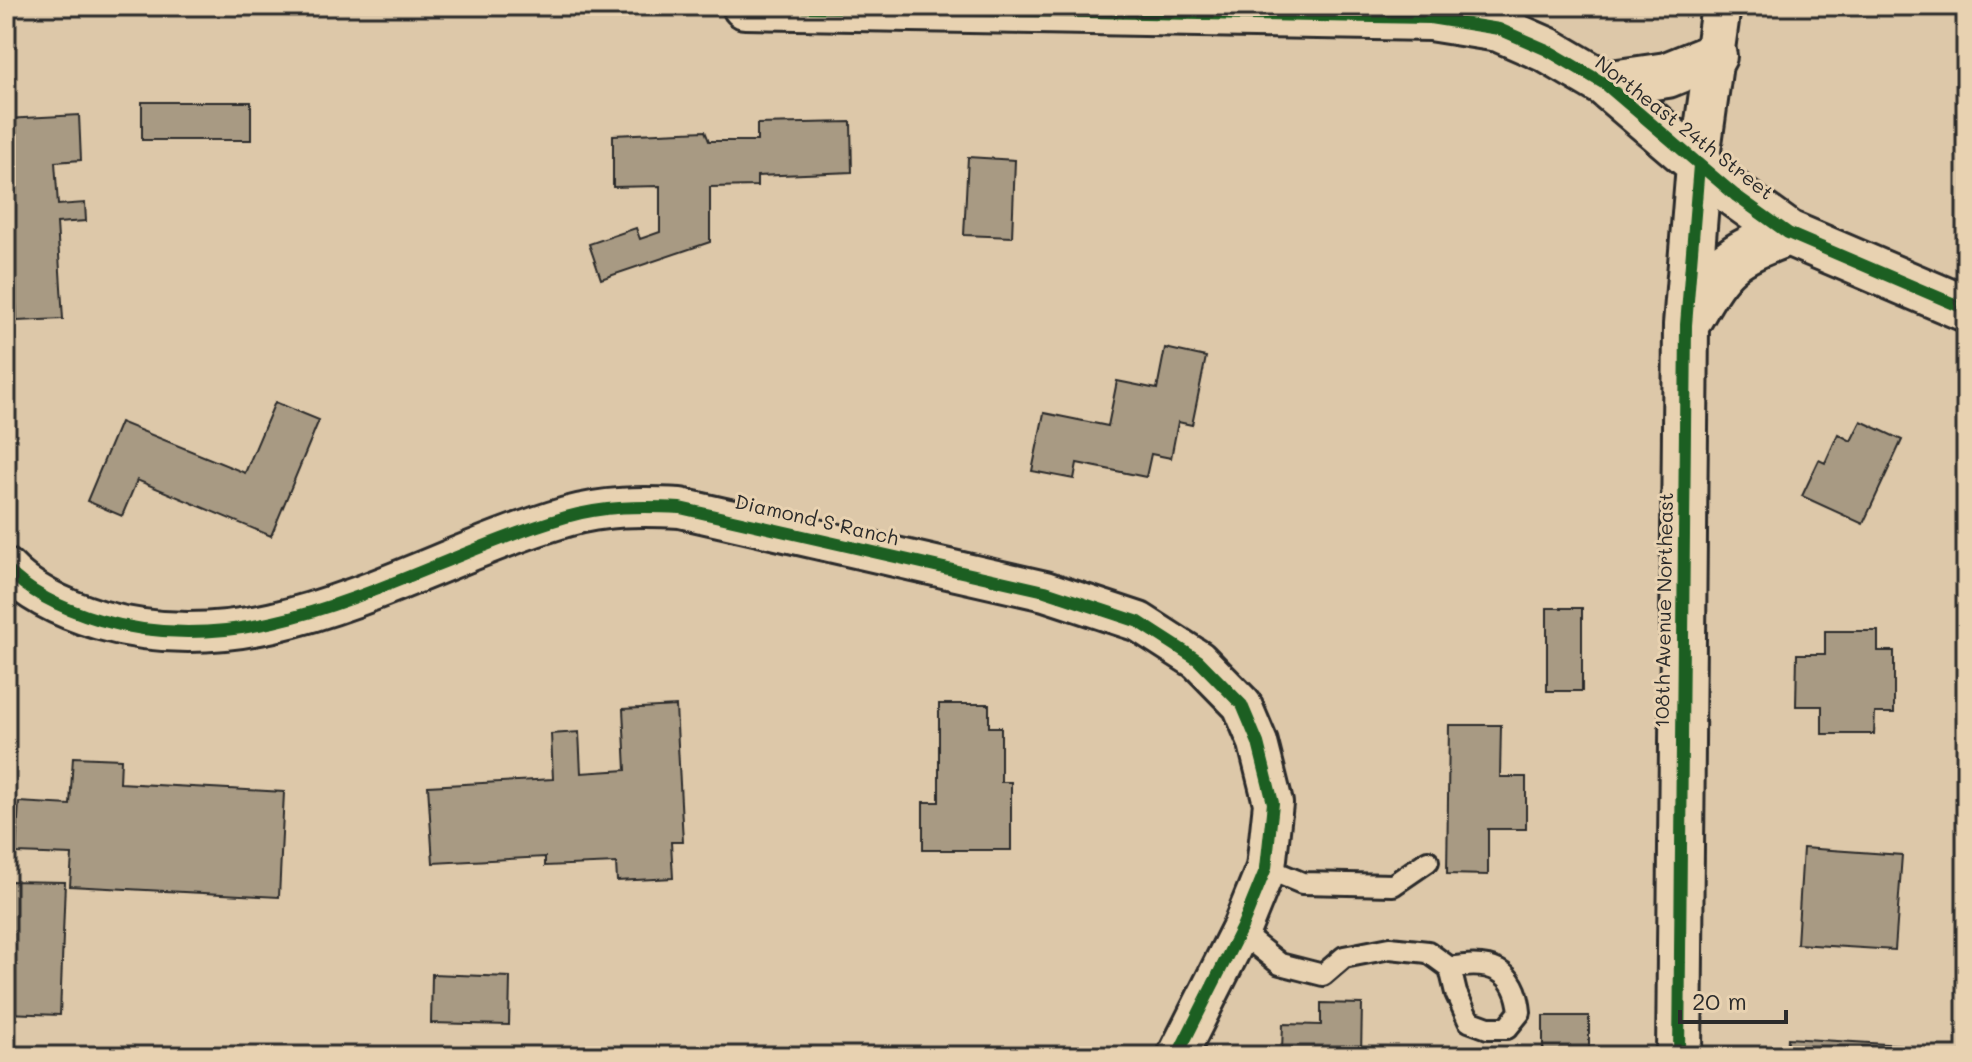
<svg xmlns="http://www.w3.org/2000/svg" width="1972" height="1062" font-family="Mali,sans-serif">
<rect width="100%" height="100%" fill="#ddc8a9"/>
<filter id="ink" filterUnits="userSpaceOnUse"><feTurbulence type="fractalNoise" baseFrequency=".0125" numOctaves="2"/><feDisplacementMap in="SourceGraphic" scale="16" xChannelSelector="R" yChannelSelector="G"/><feConvolveMatrix kernelMatrix="1 2 1 2 8 2 1 2 1" color-interpolation-filters="sRGB"/></filter>
<g filter="url(#ink)">
<path fill="#a89a83" stroke="#2b2b2b" stroke-width="2" d="M142 102H251V140H142Z
M79 115 81 160 55 162 58 205 85 203 86 221 57 223 63 319 17 321 6 119Z
M851 122 852 172 757 176V186L710 187V242L601 279 589 244 636 228 640 239 660 232V186L613 187V135L705 131 709 141H757V124Z
M968 157 1015 160 1012 237 964 235Z
M1165 348 1206 357 1192 425 1178 422 1171 458 1151 454 1146 477 1077 463 1074 479 1032 471 1044 413 1108 426 1117 381 1157 389Z
M275 402 319 420 271 536 137 480 122 516 87 501 120 422 245 473Z
M1861 421 1902 440 1863 524 1802 496 1819 460 1825 463 1838 434 1851 441Z
M1547 608H1582V691H1547Z
M1825 631H1878V651H1894V713H1875L1874 734H1822V706H1796L1797 654H1825Z
M939 704H989V727H1001V782H1011V850H923V802H939Z
M676 706 683 842H671L673 878 617 881 616 863 545 866V857L433 863 428 786 553 779 551 734 579 732 581 773 626 770 623 709Z
M1449 725H1501L1500 777H1526V829H1488V875L1447 874Z
M73 757 121 759 120 783 284 792 279 897 70 886 72 855 16 853 19 802 70 805Z
M1803 848 1902 855 1895 950 1797 944Z
M6 881 65 882 60 1015 6 1013Z
M432 974 510 977 509 1025 431 1023Z
M1321 1003 1362 1004 1361 1056H1256V1050H1282L1283 1024 1321 1025Z
M1543 1016H1589V1056H1543Z
M1788 1038 1902 1045V1056H1787Z"/>
<g fill="none" stroke-linecap="round" stroke-linejoin="round">
<g stroke="#2b2b2b" stroke-width="26">
<path id="service" d="M1266 868 1302 883 1393 885 1428 861
M1240 932 1280 964 1323 975 1344 957 1390 948 1428 952 1450 968 1456 993 1469 1021 1488 1028H1507L1520 1012C1516 969 1490 960 1450 968"/>
</g>
<g stroke="#2b2b2b" stroke-width="44">
<path id="minor" d="M1699 165 1721 6
M6 568C30 594 66 610 100 620 268 668 412 562 566 517 604 506 641 506 680 508L1045 591 1139 622 1198 660 1242 705 1258 743 1273 803 1266 868 1242 927 1177 1056"/>
</g>
<g stroke="#2b2b2b" stroke-width="50">
<path id="secondary" d="M745 6 1430 18 1499 29 1547 50 1605 84 1735 195 1788 233 1966 309
M1605 84 1667 75 1714 56
M1691 316C1722 262 1729 255 1788 233
M1679 1056 1686 325 1699 165"/>
</g>
<use href="#service" stroke="#e8d2b1" stroke-width="20"/>
<use href="#minor" stroke="#e8d2b1" stroke-width="38"/>
<use href="#secondary" stroke="#e8d2b1" stroke-width="44"/>
<g stroke="#e8d2b1" stroke-width="17">
<path id="cycleway" d="M745 6 1430 18 1499 29 1547 50 1605 84 1735 195 1788 233 1966 309
M6 568C30 594 66 610 100 620 268 668 412 562 566 517 604 506 641 506 680 508L1045 591 1139 622 1198 660 1242 705 1258 743 1273 803 1266 868 1242 927 1177 1056
M1679 1056 1686 325 1699 165"/>
</g>
<use href="#cycleway" stroke="#1b5e20" stroke-width="12"/>
</g>
</g>
<g text-anchor="middle" dominant-baseline="central" stroke-width="6" stroke-linejoin="round" paint-order="stroke">
<g font-size="20" fill="#2b2b2b" stroke="#e8d2b1">
<text transform="translate(1685 127) rotate(38)">Northeast 24th Street</text>
<text transform="translate(817 519) rotate(13)">Diamond S Ranch</text>
<text transform="translate(1663 610) rotate(-89)">108th Avenue Northeast</text>
</g>
</g>
<rect width="1972" height="1062" fill="none" stroke="#e8d2b1" stroke-width="32"/>
<rect x="16" y="16" width="1940" height="1030" fill="none" stroke="#2b2b2b" stroke-width="3" filter="url(#ink)"/>
<path d="M1680 1010v12h106v-12" fill="none" stroke="#2b2b2b" stroke-width="4"/>
<text x="1692" y="1010" font-size="24" fill="#2b2b2b" stroke="#e8d2b1" stroke-width="6" paint-order="stroke">20 m</text>
</svg>
